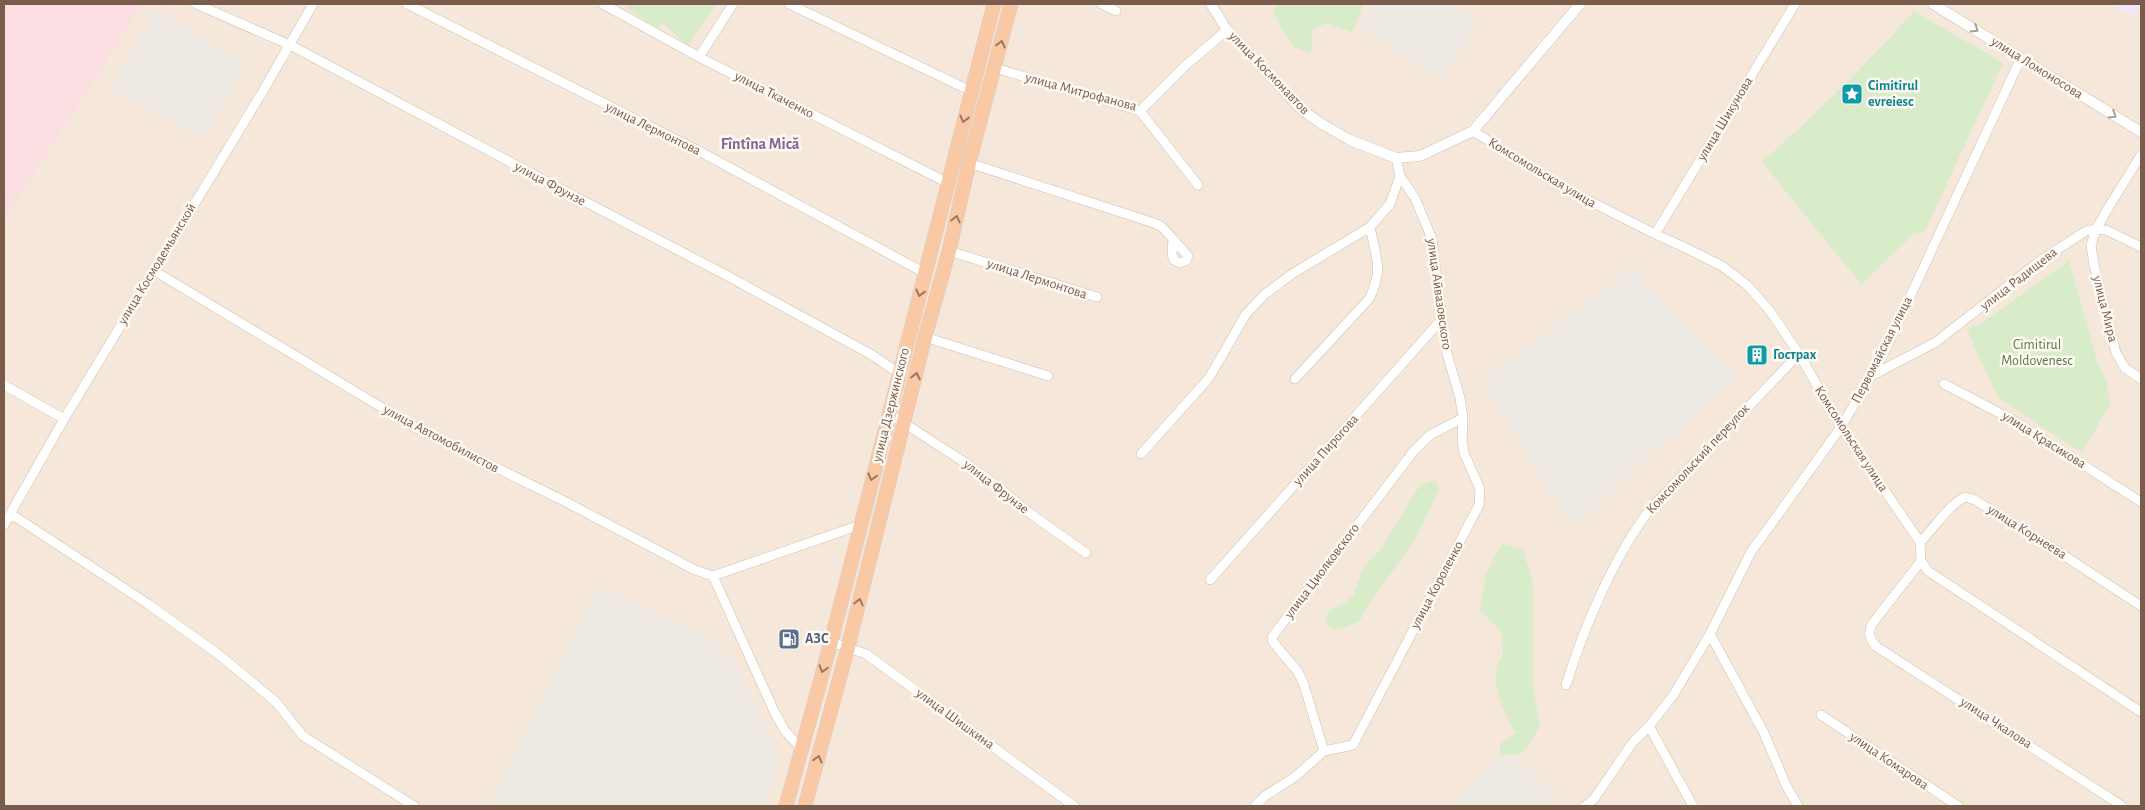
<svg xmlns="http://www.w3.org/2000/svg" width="2145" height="810" font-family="'Alegreya Sans',sans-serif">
<rect width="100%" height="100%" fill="#fdf6ec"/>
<path fill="#f5e8da" d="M4 4H2141V806H4Z"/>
<path fill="#efe9e4" d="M1373 4H1449L1479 25 1441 81 1359 24Z
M156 10 247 63 202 139 111 87Z
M1632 267 1736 377 1573 527 1481 382Z
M606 590 703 635 735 663 778 753 765 806H486L594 594Z
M1509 750 1559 799 1551 806H1447Z"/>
<path fill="#f3e8fa" d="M2111 4H2141V5L2134 17Z"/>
<path fill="#fbdfe3" d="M4 4H143L4 220Z"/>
<path fill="#d8ecc9" d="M623 4H717L687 46 662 22 658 28 650 23 649 24Z
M1278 4H1362L1361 12 1352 32 1327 23 1313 29 1311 53 1295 47 1282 30 1273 11Z
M1914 11 2003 63 1924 233H1915L1861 284 1762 162C1816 114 1866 65 1914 11Z
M2069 261 2097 361 2106 380 2110 404 2082 453 1998 398 1967 330 1983 322Z
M1435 480 1439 490 1415 540 1371 601 1360 620 1347 627 1333 630 1325 623 1329 611 1346 602 1354 594 1363 568 1383 546 1420 485Z
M1502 544 1523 550 1533 582V688L1540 725 1529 746 1518 755 1500 754V744L1516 733C1503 710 1486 677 1503 654L1501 632 1480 610 1486 573Z"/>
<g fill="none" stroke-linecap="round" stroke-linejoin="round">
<g stroke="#d1beb0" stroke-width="10">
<path id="minor" d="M196 4 290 45 576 197 724 274 872 355 900 374
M407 4 697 150 925 273
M603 4 699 57 948 183
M789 4 971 91
M1102 4 1116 11
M699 57 733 4
M995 68 1140 111 1185 66 1227 30
M1140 111 1198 185
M1473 131 1562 187 1655 234 1686 248 1722 266 1747 285 1770 311 1799 354 1841 427 1920 542 1921 561 1928 571 2141 712
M2141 155 2110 205 2096 229 2091 245 2094 265 2116 353 2125 368 2141 379
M969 163 1151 222 1161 226 1173 239 1172 255 1174 260 1180 263 1186 261 1188 256 1173 239
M1655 234 1795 4
M949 251 1097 297
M153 270 416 428 566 502 695 570 713 576
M925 337 1048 376
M1871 376 1936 342 2041 260 2086 231 2096 229 2106 230 2141 247
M1295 379 1369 299C1384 269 1376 258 1370 227
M1944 384 2013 420 2141 502
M4 385 64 419
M890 414 964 462 996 485 1031 514 1086 553
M1141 454 1209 378 1246 314 1265 294 1292 274 1370 227 1390 204 1400 176
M11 514 148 604 218 654 276 702 303 736 414 806
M4 525 64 419 263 91 313 4
M1920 542C1935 528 1947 506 1965 497L1975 500 2048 545 2141 606
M1921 561 1872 624C1868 634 1869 639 1877 647L2122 806
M1210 580 1441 320
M1710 634 1764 733 1786 785 1798 806
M831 642 866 654 1074 806
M1566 685C1584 627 1614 556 1651 508L1799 354
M1821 715 1958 806
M1649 726 1693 806
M801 748 785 731 774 711 713 576 860 525
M1324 751 1304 685 1298 672 1273 642 1272 637 1413 452 1430 435 1463 418
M1255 806 1265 796 1296 776 1324 751 1353 745 1479 505 1480 489 1464 453 1462 441 1463 418 1460 398 1446 350 1432 239 1415 198 1400 176 1396 158
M1585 806 1594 799 1633 742 1649 726 1672 697 1710 634 1751 552 1841 427 1882 357 2021 58"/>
</g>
<g stroke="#d1beb0" stroke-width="11">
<path id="tertiary" d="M1211 4 1227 30 1302 110 1322 124 1350 140 1396 158 1420 156 1473 131 1580 4
M1933 4 2141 132"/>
</g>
<g stroke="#dad1cd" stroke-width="15">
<path id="trunk" d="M786 806 831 642 994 4
M805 806 848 647 925 337 949 251 969 163 1011 4"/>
</g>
<use href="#minor" stroke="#fff" stroke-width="9"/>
<use href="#tertiary" stroke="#fff" stroke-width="10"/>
<use href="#trunk" stroke="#f9c8a4" stroke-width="14"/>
</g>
<defs><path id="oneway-chevron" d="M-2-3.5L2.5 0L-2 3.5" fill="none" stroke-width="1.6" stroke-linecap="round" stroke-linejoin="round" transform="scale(1.25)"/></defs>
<g stroke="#af9d94">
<use href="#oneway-chevron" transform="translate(1975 29) rotate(32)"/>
<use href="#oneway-chevron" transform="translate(2113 115) rotate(32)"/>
</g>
<g stroke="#9a7763">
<use href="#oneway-chevron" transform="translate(1001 44) rotate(-76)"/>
<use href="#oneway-chevron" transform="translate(964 119) rotate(104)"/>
<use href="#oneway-chevron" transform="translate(956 219) rotate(-77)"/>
<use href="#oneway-chevron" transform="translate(920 293) rotate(104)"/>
<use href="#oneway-chevron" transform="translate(916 376) rotate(-77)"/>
<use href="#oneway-chevron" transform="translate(872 477) rotate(105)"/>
<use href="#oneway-chevron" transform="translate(859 602) rotate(-77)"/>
<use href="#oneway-chevron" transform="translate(823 669) rotate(106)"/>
<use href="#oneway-chevron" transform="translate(818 759) rotate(-75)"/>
</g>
<defs>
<g id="sight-square" transform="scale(1.125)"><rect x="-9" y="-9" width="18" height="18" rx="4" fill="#0f9aa8" stroke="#fffaf3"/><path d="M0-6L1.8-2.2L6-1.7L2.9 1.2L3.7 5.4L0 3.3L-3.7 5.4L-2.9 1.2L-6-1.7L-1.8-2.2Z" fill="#fff"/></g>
<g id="building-square" transform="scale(1.125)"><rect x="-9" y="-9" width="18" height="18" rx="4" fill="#0f9aa8" stroke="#fffaf3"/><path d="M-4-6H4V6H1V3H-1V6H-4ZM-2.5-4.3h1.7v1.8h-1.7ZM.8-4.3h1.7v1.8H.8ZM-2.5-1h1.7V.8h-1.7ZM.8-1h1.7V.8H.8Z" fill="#fff"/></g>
<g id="fuel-square" transform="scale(1.125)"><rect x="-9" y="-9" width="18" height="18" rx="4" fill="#5c6f8a" stroke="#fffaf3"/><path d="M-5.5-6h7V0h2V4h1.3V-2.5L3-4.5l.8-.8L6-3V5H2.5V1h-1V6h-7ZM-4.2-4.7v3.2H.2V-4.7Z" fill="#fff"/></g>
</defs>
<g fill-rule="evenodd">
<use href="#sight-square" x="1852" y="94"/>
<use href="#building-square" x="1757" y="355"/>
<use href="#fuel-square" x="789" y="639"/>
</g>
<g text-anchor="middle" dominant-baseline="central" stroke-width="5" stroke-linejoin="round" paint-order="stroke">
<g font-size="14" fill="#7a5c4d" stroke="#fffaf3">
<text transform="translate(2037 68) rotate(32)">улица Ломоносова</text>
<text transform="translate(1269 73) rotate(46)">улица Космонавтов</text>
<text transform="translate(1081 92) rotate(15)">улица Митрофанова</text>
<text transform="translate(774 95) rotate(27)">улица Ткаченко</text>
<text transform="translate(1725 119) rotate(-59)">улица Шикунова</text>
<text transform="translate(653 129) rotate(26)">улица Лермонтова</text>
<text transform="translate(1542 173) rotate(31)">Комсомольская улица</text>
<text transform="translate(550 184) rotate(28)">улица Фрунзе</text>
<text transform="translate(157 264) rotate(-59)">улица Космодемьянской</text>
<text transform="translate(1037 279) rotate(18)">улица Лермонтова</text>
<text transform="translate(2019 279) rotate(-38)">улица Радищева</text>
<text transform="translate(1439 294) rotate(82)">улица Айвазовского</text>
<text transform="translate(2105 309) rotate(76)">улица Мира</text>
<text transform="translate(1882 350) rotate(-63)">Первомайская улица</text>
<text transform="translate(891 405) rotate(-76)">улица Дзержинского</text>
<text transform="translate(441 439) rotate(28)">улица Автомобилистов</text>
<text transform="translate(1851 439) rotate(57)">Комсомольская улица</text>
<text transform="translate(2044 440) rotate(32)">улица Красикова</text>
<text transform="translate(1326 450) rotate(-48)">улица Пирогова</text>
<text transform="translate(1698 459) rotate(-47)">Комсомольский переулок</text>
<text transform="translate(996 487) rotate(38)">улица Фрунзе</text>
<text transform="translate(2027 532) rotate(32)">улица Корнеева</text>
<text transform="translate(1322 571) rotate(-53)">улица Циолковского</text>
<text transform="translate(1437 585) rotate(-62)">улица Короленко</text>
<text transform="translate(955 719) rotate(36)">улица Шишкина</text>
<text transform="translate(1996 723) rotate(33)">улица Чкалова</text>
<text transform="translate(1889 761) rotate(34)">улица Комарова</text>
</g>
<g font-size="14" font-weight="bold" fill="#0d838f" stroke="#fffaf3" text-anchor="start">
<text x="1868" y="86">Cimitirul<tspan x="1868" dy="16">evreiesc</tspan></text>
<text x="1773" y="355">Гострах</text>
</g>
<g font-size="14" fill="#537a41" stroke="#fffaf3">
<text x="2037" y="345">Cimitirul<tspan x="2037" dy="16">Moldovenesc</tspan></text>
</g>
<g font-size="14" font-weight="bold" fill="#4e5e75" stroke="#fffaf3" text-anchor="start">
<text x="805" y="639">АЗС</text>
</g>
<g font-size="16" font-weight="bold" fill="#846695" stroke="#fffaf3">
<text x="760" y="144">Fîntîna Mică</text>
</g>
</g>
<rect width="2145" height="810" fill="none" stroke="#7a5c4d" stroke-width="10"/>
</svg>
